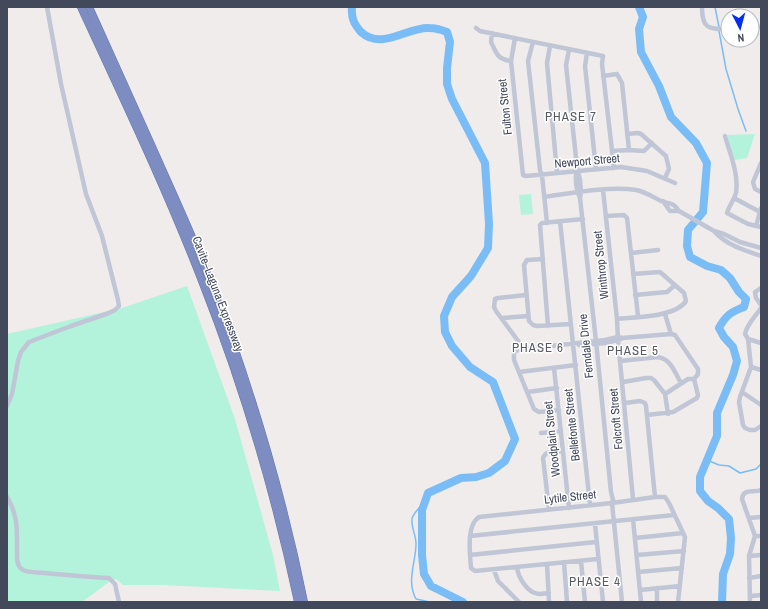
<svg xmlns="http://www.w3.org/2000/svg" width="768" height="609" font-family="'Archivo Narrow',sans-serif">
<rect width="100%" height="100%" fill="#efeceb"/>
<path fill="#b3f3dc" d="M755 134 747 158 734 160 727 135Z
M531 194 533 214 521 215 519 195Z
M187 286 235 419 273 555 280 591 164 585H123L116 579 109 582 82 602H7V334L122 308Z"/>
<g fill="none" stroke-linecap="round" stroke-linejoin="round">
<path stroke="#7abdf6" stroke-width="1.5" d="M715 7 719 27
M719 31 726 69 738 109 746 131
M707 460 719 465 729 466 740 473 756 469 761 464
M425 502C421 506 413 513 412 519 411 527 416 535 416 544 416 562 406 581 416 599L430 602"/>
<path stroke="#7abdf6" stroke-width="8" d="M352 7C351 18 354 24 361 32 382 51 407 27 429 28 435 28 442 30 447 32L450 42 447 68V84L452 99 485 163 489 224 488 248 471 276 452 297 444 316 445 332 452 346 470 367 493 382 515 439 505 461 489 473 476 477 461 478 428 493 422 510V555L424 574 431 586 463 602
M639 7 643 17 639 29 641 52 659 86 671 117 696 143 707 163 703 212 688 230 687 246 690 257 707 266 721 270 730 278 739 292 746 299 744 307C731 312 726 315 719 328L724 337 733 347 737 361 733 375 717 413V436L700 477V491L708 501 718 508 729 519 731 538 730 554 723 574 722 602"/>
<g stroke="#6878ad" stroke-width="8">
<path id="highway" d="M81 7C123 98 166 188 202 281 243 385 275 493 298 602
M89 7C110 54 132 102 153 149 172 192 192 235 209 278 249 383 282 492 304 602"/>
</g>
<path stroke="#c0c6d5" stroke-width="4.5" d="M702 7C702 29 708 29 728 29
M752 27H761
M476 28 480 31 603 56 602 64 614 168
M492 33 491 42C497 54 497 59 511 61
M515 38 511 61 523 175 526 176 621 167 647 171 675 183
M533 42 528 61 540 170 542 175 547 223
M550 46 547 63 557 173
M569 50 566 65 577 167C575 177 576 189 580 198
M587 53 585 66 596 169
M603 76 617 74 622 83 629 150
M627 134 638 133 641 134 666 156 669 169 665 178
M725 136C730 154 739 174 736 193 734 200 729 206 727 213L748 224 761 227
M612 151 629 150 644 151 652 143
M761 163 753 182 755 189 761 192
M577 167 580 180 581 192 580 198 596 341 611 492 613 500 612 503 622 602
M603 190 617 319 618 340 633 499
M544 197C572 193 609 186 636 190 646 192 653 197 661 201 671 205 672 201 679 211
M734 198 760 212
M663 201 670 211H679L714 231 724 234 740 242 761 248
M606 216 624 215 627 218 638 316
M560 221 590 505
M756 226 761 208
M714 231C726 245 744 250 761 256
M631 253 658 250
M543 259 527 260 524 265 529 321 533 325 537 326 571 324
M761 288 755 292 756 298 761 305
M635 295 667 292 675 285
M761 308C755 317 747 324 745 334L748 339 751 367 740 397 739 402 743 425 745 428 750 430H755L761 426
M665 314 671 334
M502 318 528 316
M617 319C635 317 676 317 686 301L684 293 660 272 633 274
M548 326 540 225 542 223 583 219
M748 339 761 343
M579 345 606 343 621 339
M524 349 496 311 494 307 495 299 498 298 526 295
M620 361 658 357C671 359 675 373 681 383
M751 367 761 370
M554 368 569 508
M519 372 576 365
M623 382 646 378H651L654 380 665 394 668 414
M528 392 557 388
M742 392 761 405
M665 394 688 379H694
M625 403 640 401 645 403 646 406 655 497
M7 406 12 394 18 361 21 352 29 342 71 326 109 313 115 310 119 306 118 300 102 236 86 194 61 84 47 7
M559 410 539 412 534 409 514 360V351L524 349 605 340 618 337 622 338 671 334 675 335 698 369V374L694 379 698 395 697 398 673 412 647 415
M541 433 561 431
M7 497C18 516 17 528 17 550 17 557 16 566 23 570 29 573 38 572 45 573 66 575 88 577 109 578L115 584 119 602
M549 509 543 458C546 450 556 452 563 451
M749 518 761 517
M633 519 641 602
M595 524 603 602
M470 536 674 515
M755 536H761
M635 538 683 533
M470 555 596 542
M637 555 684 551
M749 556 761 555
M598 559 475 571 471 568C470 554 466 525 479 517L612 503 655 497H665L669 503 685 537 678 602
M581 561 585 602
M564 562 567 602
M547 564 549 602
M517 567C518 577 527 593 539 594 542 594 546 593 549 593
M494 570 498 581 519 602
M638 572 682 568
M749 578 761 576
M657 588V602
M640 590 680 586
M751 596 761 595
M750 602 749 556 755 536 742 499C743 488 753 493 761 490"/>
<use href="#highway" stroke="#7d8dc2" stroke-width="7"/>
</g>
<g text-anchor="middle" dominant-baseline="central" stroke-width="3" stroke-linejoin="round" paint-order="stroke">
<g font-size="12" fill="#42495b" stroke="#fff">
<text transform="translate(505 107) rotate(-96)">Fulton Street</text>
<text transform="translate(587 161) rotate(-5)">Newport Street</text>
<text transform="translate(601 265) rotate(-96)">Winthrop Street</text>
<text transform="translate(218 294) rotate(69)">Cavite–Laguna Expressway</text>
<text transform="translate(586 346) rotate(-96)">Ferndale Drive</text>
<text transform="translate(616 419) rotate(-95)">Folcroft Street</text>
<text transform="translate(572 425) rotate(-96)">Bellefonte Street</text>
<text transform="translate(552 439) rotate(-96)">Woodplain Street</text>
<text transform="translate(570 497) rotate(-6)">Lytile Street</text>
</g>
<g font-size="13" letter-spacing="1" fill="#585a62" stroke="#fff">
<text x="571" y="116">PHASE 7</text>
<text x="538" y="347">PHASE 6</text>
<text x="633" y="350">PHASE 5</text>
<text x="595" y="581">PHASE 4</text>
</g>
</g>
<rect width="768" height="609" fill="none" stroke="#42495b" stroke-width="16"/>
<g transform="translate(740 28) rotate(174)"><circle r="19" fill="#ffffff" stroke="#b3b6bd"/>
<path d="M0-3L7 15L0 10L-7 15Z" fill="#042ff1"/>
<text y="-6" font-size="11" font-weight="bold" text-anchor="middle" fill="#42495b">N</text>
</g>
</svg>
